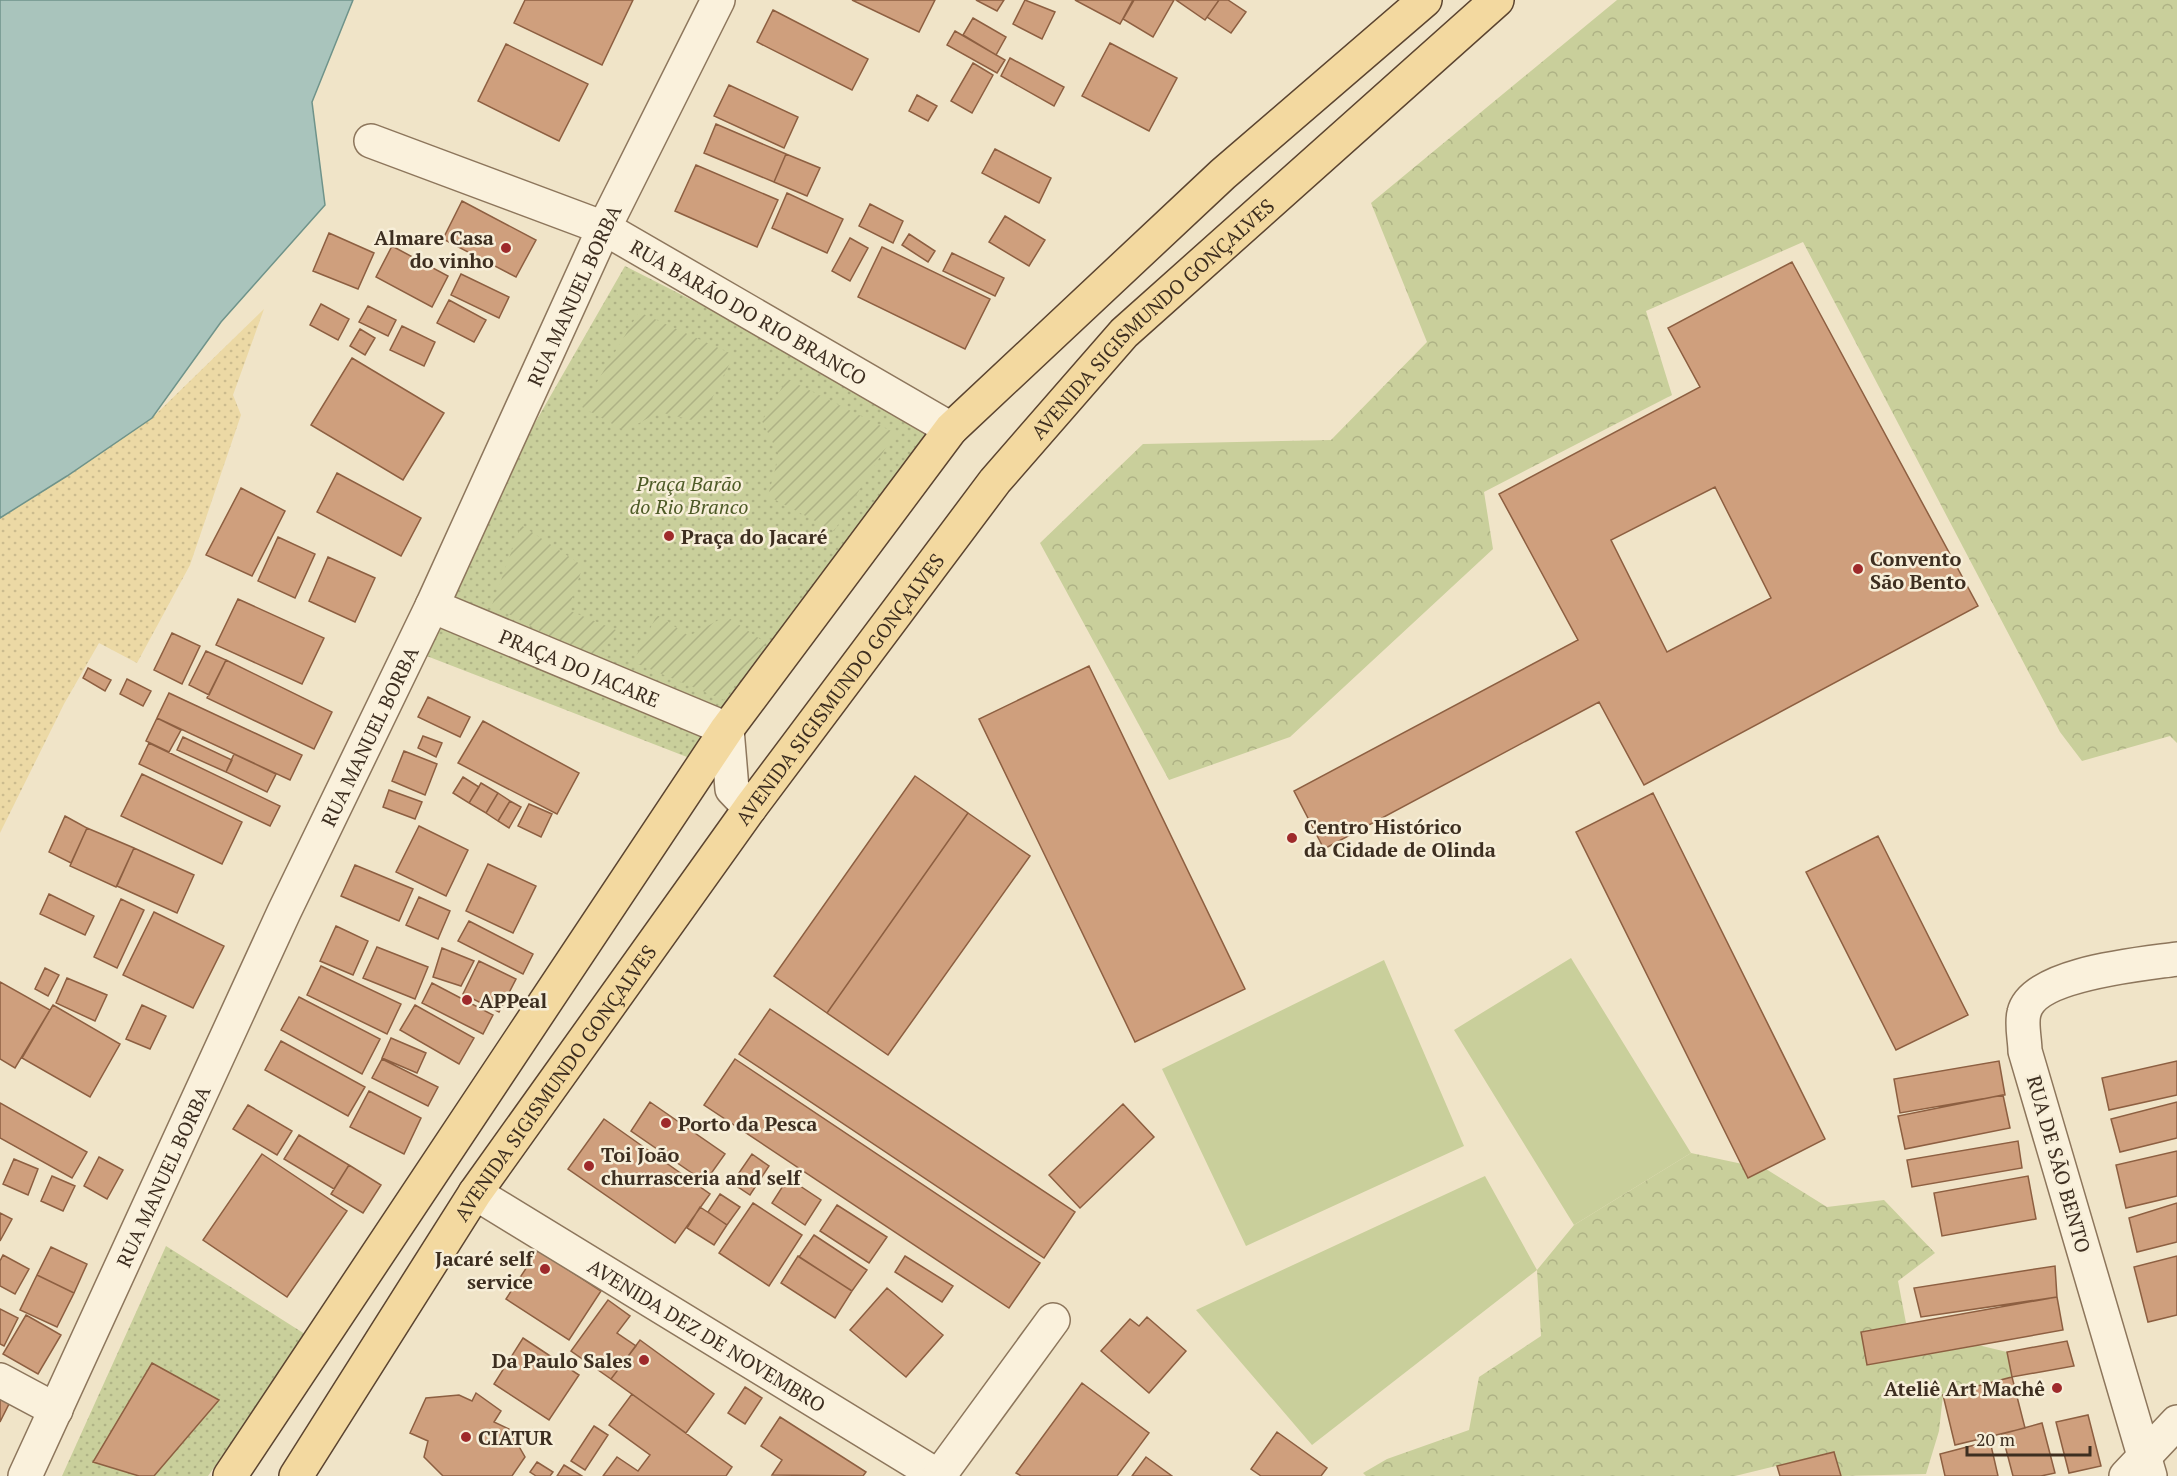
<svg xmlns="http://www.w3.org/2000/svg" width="2177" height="1476" font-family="'PT Serif',serif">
<defs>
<pattern id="forest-crowns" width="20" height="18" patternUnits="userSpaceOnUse" patternTransform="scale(1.5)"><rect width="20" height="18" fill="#c9cf9b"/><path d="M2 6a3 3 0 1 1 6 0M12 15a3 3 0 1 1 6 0" fill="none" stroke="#aeb285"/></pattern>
<pattern id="sand-dots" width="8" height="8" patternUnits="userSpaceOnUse" patternTransform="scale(1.5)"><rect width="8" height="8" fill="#ecd9a5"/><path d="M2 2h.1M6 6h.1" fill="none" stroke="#cbbb8e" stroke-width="1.8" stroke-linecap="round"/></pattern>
<pattern id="park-dots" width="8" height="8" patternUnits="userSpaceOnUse" patternTransform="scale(1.5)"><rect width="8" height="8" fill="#c9cf9b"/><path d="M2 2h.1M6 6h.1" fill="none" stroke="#aeb285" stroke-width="1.8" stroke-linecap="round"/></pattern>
<pattern id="garden-furrows" width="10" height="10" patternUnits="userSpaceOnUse" patternTransform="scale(1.5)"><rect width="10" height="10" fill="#c9cf9b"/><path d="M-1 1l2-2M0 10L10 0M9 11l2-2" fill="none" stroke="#aeb285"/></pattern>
</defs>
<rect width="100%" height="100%" fill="#f0e4c8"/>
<path fill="#c9cf9b" d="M1571 958 1691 1153 1574 1225 1454 1030Z
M1384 960 1464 1146 1246 1246 1162 1069Z
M1485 1176 1537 1270 1312 1445 1196 1310Z"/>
<path fill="url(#forest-crowns)" d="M1617 0H2177V743L2170 736 2082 761 2060 732 1803 242 1646 311 1672 395 1484 492 1493 549 1290 737 1169 780 1040 543 1143 444 1331 440 1427 342 1371 203Z
M1691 1153 1766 1169 1827 1207 1884 1200 1935 1253 1898 1281 1906 1323 1861 1332 1867 1365 1978 1345 2007 1352 2012 1377 1943 1395 1939 1431 1926 1474 1841 1476 1834 1452 1735 1476H1366L1363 1473 1387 1459 1469 1430 1479 1377 1541 1336 1537 1270 1574 1225Z"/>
<path fill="url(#sand-dots)" d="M264 309 233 395 241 415 190 565 137 663 99 643 64 704 0 833V518L67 476 152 418Z"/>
<path fill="url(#park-dots)" d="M625 266 945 429 705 764 406 648Z
M166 1246 308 1336 208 1476H62Z"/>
<path fill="url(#garden-furrows)" d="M639 312 734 355 700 422 659 412 625 431 582 407Z
M787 379 895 433 834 531 768 496 779 455 762 421Z
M521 525 583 566 568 610 616 630 593 660 492 605Z
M657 615 689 636 726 616 766 643 724 700 633 662Z"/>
<path fill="#a9c4bc" stroke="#6f938a" stroke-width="1.5" d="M0 0H353L312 102 325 205 221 322 152 418 67 476 0 518Z"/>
<path fill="#cf9f7d" stroke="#8d5f41" stroke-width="1.5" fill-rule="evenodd" d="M525 0H633L602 65 514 23Z
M852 0H935L919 32Z
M976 0H1004L997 11Z
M1025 0 1055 12 1042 39 1013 24Z
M1075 0H1133L1120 24Z
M1134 0H1174L1153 37 1123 19Z
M1176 0H1219L1205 20Z
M1219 0H1228L1246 12 1231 33 1207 17Z
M773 10 868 59 852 90 757 42Z
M973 18 1006 37 996 55 963 35Z
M955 31 1005 60 997 73 947 45Z
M1110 43 1177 78 1149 131 1082 96Z
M506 44 588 84 559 141 478 101Z
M1010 58 1064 87 1054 106 1001 76Z
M973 63 993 75 972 113 951 101Z
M729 85 798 117 784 148 714 116Z
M917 95 937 106 928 121 909 111Z
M716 124 786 154 774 182 704 153Z
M995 149 1051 178 1039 203 982 173Z
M786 154 820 168 807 196 774 182Z
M696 165 778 200 757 247 675 211Z
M787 193 843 219 827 253 772 228Z
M462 201 536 240 516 277 443 239Z
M870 204 903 221 893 243 859 226Z
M1005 216 1045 240 1029 266 989 242Z
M329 233 374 253 358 289 313 271Z
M909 234 935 251 928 262 902 245Z
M850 238 868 248 850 281 832 271Z
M392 246 448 276 432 307 376 277Z
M882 247 990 299 965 349 858 297Z
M952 253 1004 278 995 296 943 271Z
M1792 262 1978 606 1644 785 1599 702 1324 849 1294 791 1578 640 1499 494 1700 387 1668 328ZM1715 487 1771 598 1667 652 1611 540Z
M461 274 509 297 499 318 451 295Z
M449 300 486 320 474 342 437 323Z
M321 304 349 319 338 340 310 325Z
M368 306 396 320 388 336 359 322Z
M402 326 435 342 424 366 390 350Z
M360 329 375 338 365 355 350 346Z
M352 358 444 413 403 480 311 425Z
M337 473 421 518 401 556 317 512Z
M241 488 285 511 252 576 206 555Z
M278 537 315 554 295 598 258 581Z
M328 557 375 578 355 622 309 601Z
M238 599 324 638 302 684 216 645Z
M172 633 200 646 182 684 154 670Z
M206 651 226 660 209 695 189 685Z
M226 660 332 712 314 749 207 698Z
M1089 666 1245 989 1135 1042 979 719Z
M88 668 111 680 105 691 83 678Z
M127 679 151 691 143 706 120 694Z
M169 693 302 755 290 780 157 718Z
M428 697 470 717 460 737 418 717Z
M157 718 181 730 169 752 146 741Z
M483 721 579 773 557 814 458 763Z
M423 736 442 743 436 757 418 748Z
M183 737 232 760 226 772 177 750Z
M149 743 280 806 270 826 139 764Z
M404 751 437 764 425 795 392 781Z
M234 754 276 774 267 792 226 772Z
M142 774 242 822 222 864 121 816Z
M915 776 968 813 827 1013 774 976Z
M463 777 479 787 469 803 453 793Z
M481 783 498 793 486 813 469 803Z
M389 790 422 802 415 819 383 807Z
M498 793 510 801 498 821 486 813Z
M1653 793 1825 1139 1748 1178 1576 832Z
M510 801 521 807 509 828 498 821Z
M529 804 552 814 541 837 518 826Z
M968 813 1030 856 888 1055 827 1013Z
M65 816 87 828 71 863 49 852Z
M419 826 468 850 446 896 396 872Z
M87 828 134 848 116 887 70 866Z
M1878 836 1968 1015 1896 1050 1806 872Z
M134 848 194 875 177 913 117 886Z
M488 864 536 886 513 933 466 911Z
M355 865 413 889 399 921 341 896Z
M49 894 94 916 85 935 40 914Z
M419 897 450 911 438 939 406 925Z
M121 899 144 910 117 968 94 957Z
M154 912 224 946 193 1008 123 975Z
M469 921 533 954 523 974 458 941Z
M336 926 368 941 353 975 320 961Z
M377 947 428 967 415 999 363 978Z
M442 948 474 961 461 986 433 977Z
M479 961 516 979 499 1012 463 994Z
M321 966 401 1004 387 1034 307 995Z
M45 968 59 975 48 996 35 989Z
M67 978 107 995 95 1021 56 1003Z
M0 982 50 1010 15 1068 0 1059Z
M432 983 493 1015 483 1034 422 1003Z
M299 997 380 1039 362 1074 281 1030Z
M53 1005 120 1044 90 1097 22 1058Z
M142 1005 166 1016 150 1049 126 1039Z
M415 1005 474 1038 459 1064 400 1030Z
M770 1009 1075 1212 1044 1258 739 1054Z
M391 1038 426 1053 417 1073 382 1058Z
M281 1041 365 1087 348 1116 265 1070Z
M382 1059 438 1087 428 1106 372 1078Z
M735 1059 1040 1263 1009 1308 704 1105Z
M1999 1061 2005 1095 1900 1113 1894 1079Z
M2177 1061V1095L2109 1110 2102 1078Z
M369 1091 421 1118 404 1154 350 1127Z
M2003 1095 2010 1128 1905 1149 1898 1116Z
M650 1102 725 1154 705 1182 631 1131Z
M2177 1102V1138L2120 1152 2111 1119Z
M0 1103 87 1152 72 1178 0 1138Z
M1123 1104 1154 1137 1080 1208 1049 1175Z
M248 1105 292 1131 277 1155 233 1129Z
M604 1119 710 1194 675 1243 568 1169Z
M299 1135 349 1165 334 1189 284 1159Z
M2018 1141 2022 1168 1912 1187 1907 1160Z
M2177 1151V1196L2126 1208 2116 1165Z
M262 1154 347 1211 287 1297 203 1240Z
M752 1154 769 1166 750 1195 732 1183Z
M99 1157 123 1170 107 1199 84 1186Z
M14 1159 38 1169 28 1195 3 1184Z
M349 1165 381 1185 363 1213 331 1194Z
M52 1176 75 1186 63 1211 41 1201Z
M2028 1176 2036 1219 1942 1236 1934 1193Z
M788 1178 821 1200 805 1225 772 1203Z
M720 1194 740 1207 727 1225 708 1212Z
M753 1203 802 1235 769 1286 719 1253Z
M2177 1203V1242L2137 1252 2129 1218Z
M837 1205 887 1237 869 1263 820 1231Z
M700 1207 727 1225 714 1245 687 1228Z
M0 1213 12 1219 0 1241Z
M814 1235 867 1270 852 1291 799 1257Z
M51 1247 87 1264 74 1293 37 1275Z
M538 1250 601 1291 569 1340 506 1299Z
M3 1255 29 1269 15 1294 0 1286V1261Z
M798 1256 852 1291 835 1318 781 1283Z
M905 1256 953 1286 942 1302 895 1272Z
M2177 1256V1315L2148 1322 2134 1267Z
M2055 1266 2057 1297 1921 1317 1914 1288Z
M37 1275 74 1293 57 1327 20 1310Z
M887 1288 943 1335 906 1377 850 1330Z
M2057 1297 2063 1330 1867 1365 1861 1332Z
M608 1300 630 1316 617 1333 636 1346 611 1379 571 1351Z
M0 1309 18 1318 4 1346 0 1344Z
M26 1315 61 1335 38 1374 3 1354Z
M1147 1317 1186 1351 1149 1393 1101 1351 1130 1319 1139 1326Z
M523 1338 579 1375 549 1420 494 1384Z
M640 1340 714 1394 686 1433 611 1379Z
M2067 1341 2074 1366 2012 1377 2007 1352Z
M152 1363 219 1400 154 1476H139L93 1462Z
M2012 1377 2025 1428 1955 1445 1943 1395Z
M1082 1383 1149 1433 1117 1476H1021L1016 1473Z
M745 1387 762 1398 745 1424 728 1413Z
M0 1392 12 1398 0 1422Z
M476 1393 501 1411 494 1422 509 1429 525 1457 512 1476H443L424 1457 428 1441 410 1433 426 1398 459 1395 472 1401Z
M632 1394 732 1467 726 1476H603L617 1457 638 1471 650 1455 609 1425Z
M2088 1415 2101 1466 2069 1473 2056 1422Z
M780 1417 866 1472 863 1476 772 1475 782 1460 761 1446Z
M2042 1423 2055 1473 2041 1476H2013L2002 1434Z
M594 1426 608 1435 585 1470 571 1461Z
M1277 1432 1327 1468 1321 1476H1261L1251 1469Z
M1990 1441 1998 1476H1945L1940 1454Z
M1834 1452 1841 1476H1780L1777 1466Z
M1146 1457 1172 1476H1132Z
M537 1462 553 1472 550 1476H536L530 1472Z
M564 1465 582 1476H557Z"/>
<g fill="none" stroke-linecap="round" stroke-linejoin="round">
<g stroke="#8d765c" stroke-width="36">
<g id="minor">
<path id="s1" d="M371 141 604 228 951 429"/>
<path id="s2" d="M432 606 727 729 732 789 750 808"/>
<path id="s3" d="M475 1193 938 1476"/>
<path d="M0 1380 56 1410"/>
<path id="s4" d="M25 1476 284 912 432 606 604 228 718 0"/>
<path d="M939 1476 1053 1320"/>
<path d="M2126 1476 2177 1422"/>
<path d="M2150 1476 2025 1051C2025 1040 2021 1024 2024 1013 2033 973 2143 964 2177 959"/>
</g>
</g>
<g stroke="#5b4430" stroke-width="36">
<g id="primary">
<path d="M230 1476 727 729 951 429 1223 174 1425 0"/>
<path id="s5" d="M296 1476 475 1193 750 808 995 481 1124 333 1497 0"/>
</g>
</g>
<use href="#minor" stroke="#faf1dc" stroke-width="33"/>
<use href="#primary" stroke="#f3d9a0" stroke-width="33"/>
</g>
<g fill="#9e2a2b" stroke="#f7eed8" stroke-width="2">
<circle cx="506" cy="248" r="6"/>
<circle cx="669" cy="536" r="6"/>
<circle cx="1858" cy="569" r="6"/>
<circle cx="1292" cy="838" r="6"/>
<circle cx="467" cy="1000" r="6"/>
<circle cx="666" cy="1123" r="6"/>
<circle cx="589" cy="1166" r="6"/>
<circle cx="545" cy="1269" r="6"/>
<circle cx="644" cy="1360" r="6"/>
<circle cx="2057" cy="1388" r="6"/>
<circle cx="466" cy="1437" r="6"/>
</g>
<g text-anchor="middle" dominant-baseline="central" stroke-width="5" stroke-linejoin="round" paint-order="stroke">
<g font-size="20" font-weight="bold" fill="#3d2e20" stroke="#f7eed8" text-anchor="start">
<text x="494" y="237" text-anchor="end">Almare Casa<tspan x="494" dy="23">do vinho</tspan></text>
<text x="681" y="536">Praça do Jacaré</text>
<text x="1870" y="558">Convento<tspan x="1870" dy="23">São Bento</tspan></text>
<text x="1304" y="826">Centro Histórico<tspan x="1304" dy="23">da Cidade de Olinda</tspan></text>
<text x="479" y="1000">APPeal</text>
<text x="678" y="1123">Porto da Pesca</text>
<text x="601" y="1154">Toi João<tspan x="601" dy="23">churrasceria and self</tspan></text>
<text x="533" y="1258" text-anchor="end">Jacaré self<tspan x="533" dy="23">service</tspan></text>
<text x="632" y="1360" text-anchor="end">Da Paulo Sales</text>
<text x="2045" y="1388" text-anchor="end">Ateliê Art Machê</text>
<text x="478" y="1437">CIATUR</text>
</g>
<g font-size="20" fill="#3d2e20" stroke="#f7eed8">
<text stroke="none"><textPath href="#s4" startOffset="1302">RUA MANUEL BORBA</textPath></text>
<text stroke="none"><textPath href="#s1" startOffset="416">RUA BARÃO DO RIO BRANCO</textPath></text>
<text stroke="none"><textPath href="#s5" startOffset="1443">AVENIDA SIGISMUNDO GONÇALVES</textPath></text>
<text stroke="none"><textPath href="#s2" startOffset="160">PRAÇA DO JACARE</textPath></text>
<text stroke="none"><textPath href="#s5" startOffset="957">AVENIDA SIGISMUNDO GONÇALVES</textPath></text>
<text stroke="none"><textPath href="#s4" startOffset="816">RUA MANUEL BORBA</textPath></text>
<text stroke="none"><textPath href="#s5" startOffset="471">AVENIDA SIGISMUNDO GONÇALVES</textPath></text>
<text transform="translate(2059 1164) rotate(74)">RUA DE SÃO BENTO</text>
<text stroke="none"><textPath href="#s4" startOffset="330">RUA MANUEL BORBA</textPath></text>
<text stroke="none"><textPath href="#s3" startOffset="272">AVENIDA DEZ DE NOVEMBRO</textPath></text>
</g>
<g font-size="20" font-style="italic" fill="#4d5a26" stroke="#f7eed8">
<text x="689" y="483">Praça Barão<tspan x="689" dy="23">do Rio Branco</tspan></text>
</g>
</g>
<path d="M1967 1446v9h123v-9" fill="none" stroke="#3d2e20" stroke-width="3"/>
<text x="1976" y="1446" font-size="18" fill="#3d2e20" stroke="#f7eed8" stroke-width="4.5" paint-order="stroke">20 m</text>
</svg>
